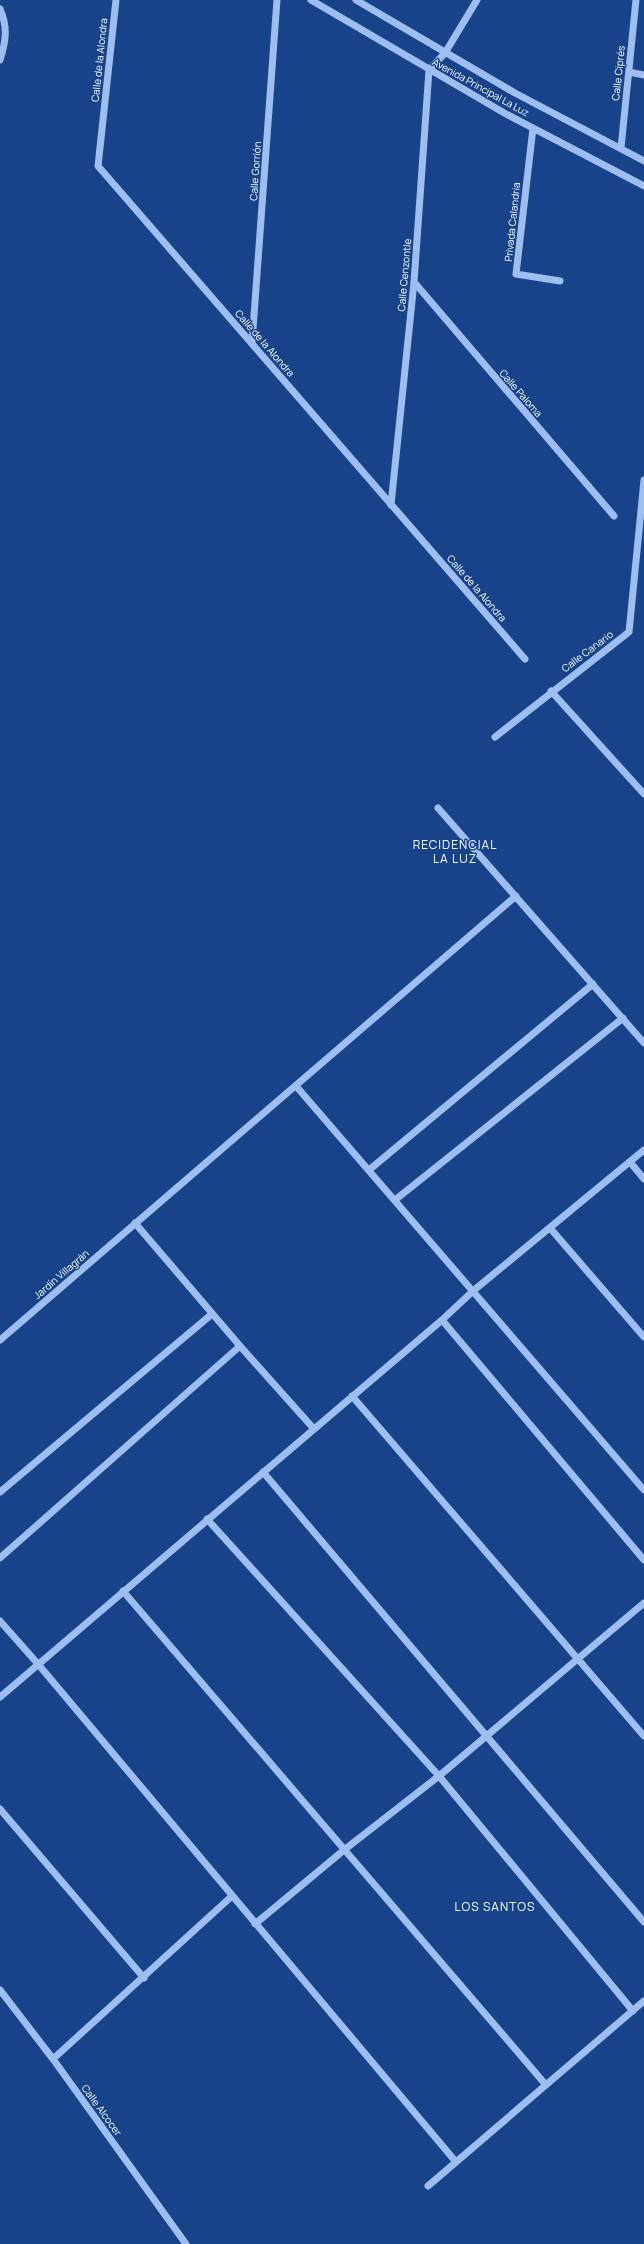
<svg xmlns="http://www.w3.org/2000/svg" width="644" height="2244" font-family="Manrope,sans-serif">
<rect width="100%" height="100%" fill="#164389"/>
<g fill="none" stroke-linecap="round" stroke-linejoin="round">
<path stroke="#9dbeef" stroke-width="7" d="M116 0 98 166 525 659
M311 0 506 114 644 186
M356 0 515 93 644 161
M0 9C8 27 6 41 0 60
M629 72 644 75
M533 128 516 274 560 281
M621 148 636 0
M414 282 614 516
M252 343 277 0
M391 505 414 282 429 70 445 53 477 0
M551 691 644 794
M495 737 629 632 644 480
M438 808 644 1043
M296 1086 644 1490
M630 1162 644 1179
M369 1170 593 984
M395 1200 623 1018
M135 1223 240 1346 314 1429
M550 1228 644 1337
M442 1320 644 1560
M0 1340 516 896
M352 1396 644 1736
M263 1472 644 1922
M0 1492 212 1314
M207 1519 439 1776 633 2011
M0 1558 240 1346
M123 1591 546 2085
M0 1621 38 1664 456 2162
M0 1697 442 1320 473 1291 644 1150
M0 1809 144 1978
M255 1924 344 1850 439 1776 644 1603
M0 1990 53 2059 186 2244
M53 2059 232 1896
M428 2186 644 2001"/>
</g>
<g text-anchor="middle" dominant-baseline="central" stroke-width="3" stroke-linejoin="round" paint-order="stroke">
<g font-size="10" fill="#fff" stroke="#164389">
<text transform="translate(99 60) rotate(-84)">Calle de la Alondra</text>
<text transform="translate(618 73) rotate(-84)">Calle Ciprés</text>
<text transform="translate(481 87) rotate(29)">Avenida Principal La Luz</text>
<text transform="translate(255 171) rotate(-86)">Calle Gorrión</text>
<text transform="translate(512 222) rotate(-84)">Privada Calandria</text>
<text transform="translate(404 275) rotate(-85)">Calle Cenzontle</text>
<text transform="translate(265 343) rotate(49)">Calle de la Alondra</text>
<text transform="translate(521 393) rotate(49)">Calle Paloma</text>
<text transform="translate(477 588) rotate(49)">Calle de la Alondra</text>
<text transform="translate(587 651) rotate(-37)">Calle Canario</text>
<text transform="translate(61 1274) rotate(-41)">Jardín Villagrán</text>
<text transform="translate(102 2110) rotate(54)">Calle Alcocer</text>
</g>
<g font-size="12" letter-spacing="1" fill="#fff" stroke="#164389">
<text x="455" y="844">RECIDENCIAL<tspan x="455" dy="14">LA LUZ</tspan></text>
<text x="495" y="1906">LOS SANTOS</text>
</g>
</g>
</svg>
